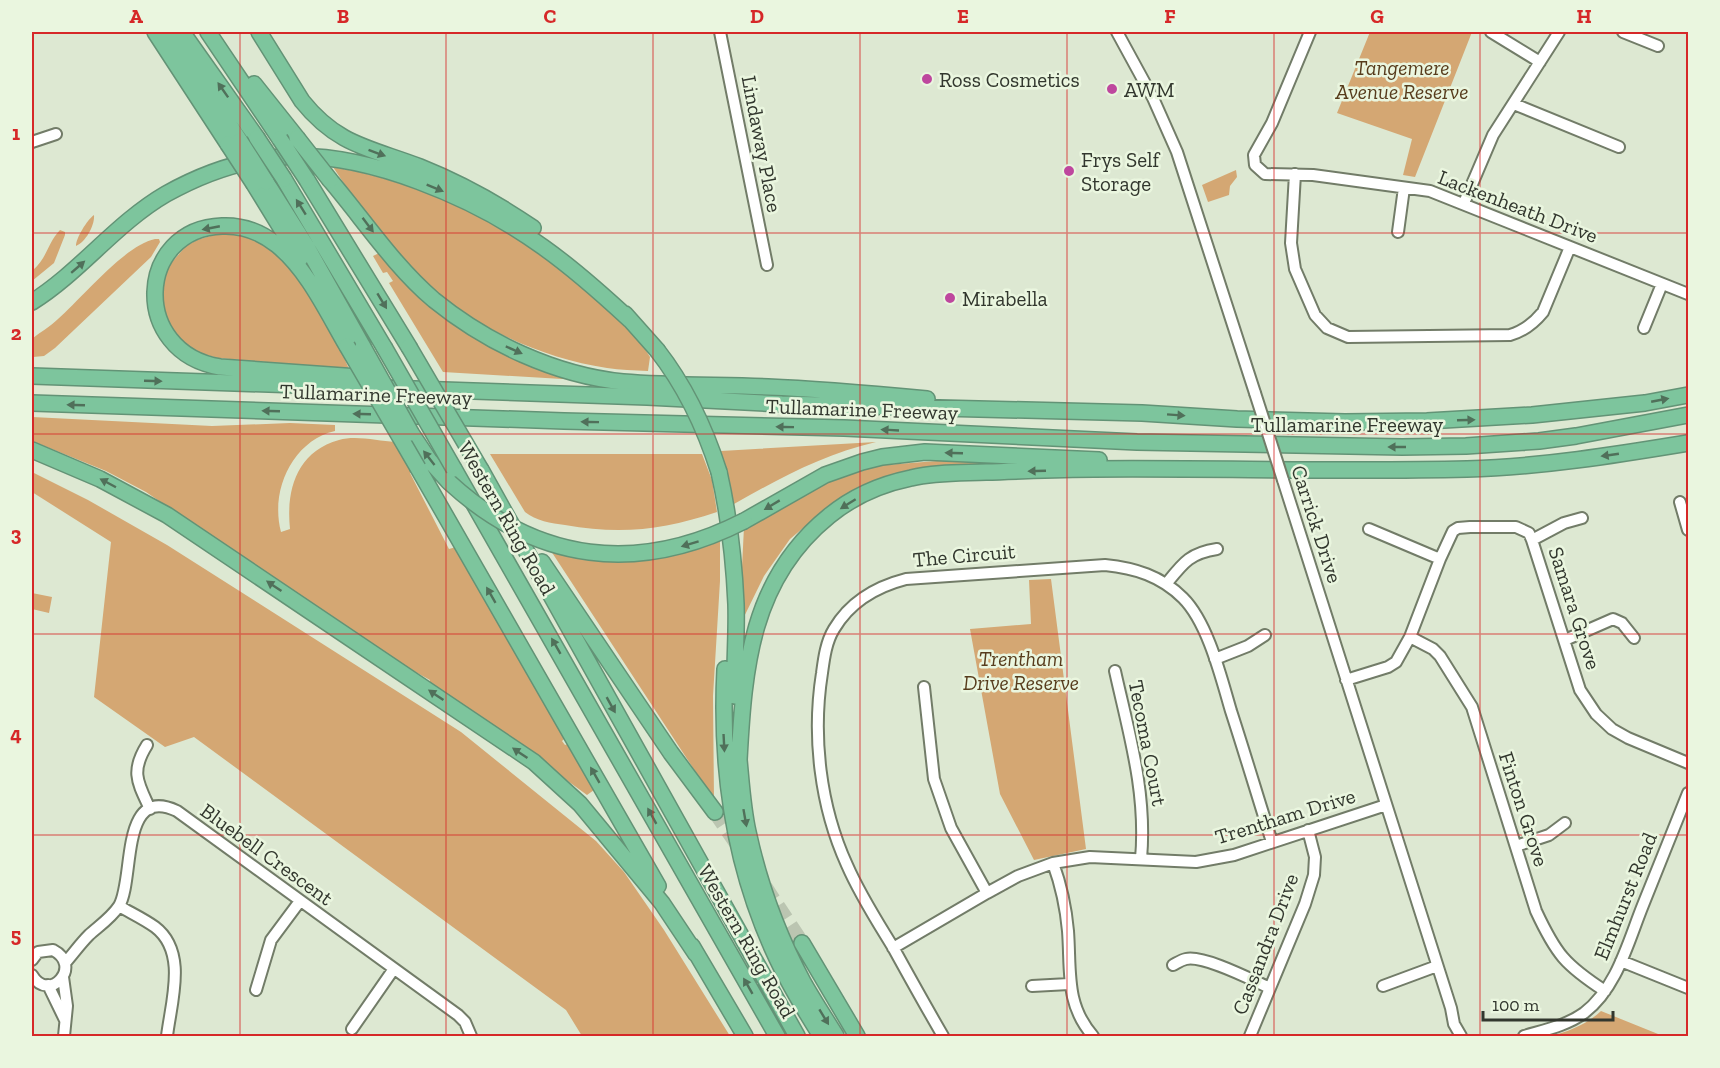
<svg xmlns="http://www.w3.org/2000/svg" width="1720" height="1068" font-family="'Zilla Slab',serif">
<rect width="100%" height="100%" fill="#dde8d2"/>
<path fill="#d4a773" d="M1370 32H1472L1415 177 1403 175 1412 139 1337 113Z
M333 167C432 184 524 232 598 300 617 317 637 334 650 357L648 371C634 370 620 370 607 368 522 355 439 309 385 242 366 218 350 192 333 167Z
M1236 170 1237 177 1230 186 1229 195 1208 202 1202 185Z
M94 215C95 225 86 242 76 246 76 238 87 220 94 215Z
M60 230 65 232V235L54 263 32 281V271C48 257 47 244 60 230Z
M217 234C228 234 239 233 249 238 294 255 332 327 349 369L218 358 196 352 176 337 162 317V278L172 262 186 246 197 240Z
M155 239H159L160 242 151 257 55 348 44 356 33 357 32 339C40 332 50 327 58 319 82 298 125 245 155 239Z
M379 253C403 277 425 305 453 324 489 349 538 363 579 380L443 372 389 283 393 281 387 272 383 273 373 256Z
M32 417 212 426 290 423 335 425V431C292 441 270 491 281 532L290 529C286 491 296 452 339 440 356 435 378 441 395 442L412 471 410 473 449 549 456 547 565 738 562 741 565 745 568 744 594 790 587 795 494 727 428 685 430 680 390 658 146 492 106 471 32 441Z
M876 442C824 454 780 478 734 504L721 451Z
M490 454H702L712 480 717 512C663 530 621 535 565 525 551 523 536 521 525 512Z
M950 460 985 462 984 468 930 469 879 479 827 508 790 539 764 576 739 627 744 527 824 484 872 466Z
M32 472 88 500 167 545 461 732 596 841 624 872 664 930 730 1036H582L566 1010 194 737 165 747 94 697 111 542 32 492Z
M720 541V581L713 696 714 800 551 551C611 564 662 564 720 541Z
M1051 579 1086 849 1034 860 1000 794 970 629 1031 624 1029 580Z
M32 593 52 597 49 613 32 609Z
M1601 1011 1663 1036H1551C1570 1031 1587 1024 1601 1011Z"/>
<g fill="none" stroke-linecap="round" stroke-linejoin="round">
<path stroke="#bbc5b1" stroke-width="15" stroke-dasharray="15 8" stroke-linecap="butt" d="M715 812 739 847
M765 887 802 943"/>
<g stroke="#727c68" stroke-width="14">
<path id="minor" d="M720 32 767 265
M1117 32 1153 98 1177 152 1255 393
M1310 32 1272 123 1254 155 1255 165 1265 174 1313 175 1430 191 1688 294
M1491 32 1540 62
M1623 32 1658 46
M1514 104 1619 147
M32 142 56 134
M1295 174 1291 243 1295 269 1315 315 1327 328 1348 337 1510 335C1524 331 1534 323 1543 312L1570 247
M1464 203 1493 135 1559 32
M1398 232 1404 188
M1644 328 1662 284
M1283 480 1451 1008 1454 1024 1461 1036
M1680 502 1688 530
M1369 529 1440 559
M1532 540 1564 523 1582 518
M1167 583C1183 563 1190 553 1217 549
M1410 637 1433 649 1440 656 1472 707 1536 911C1556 954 1565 965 1605 991
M1565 640 1613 619 1622 623 1634 638
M1215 659 1248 646 1265 635
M1115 671C1129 734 1147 793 1141 859
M1346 680 1388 667 1396 662 1410 637 1440 559 1453 531 1458 528 1470 527H1516L1529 533 1532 540 1580 690 1596 714 1612 729 1628 738 1688 763
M924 687 934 779 951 828 987 893
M147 745C130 772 138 783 150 809
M1516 846 1549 835 1565 823
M1053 863C1061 885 1066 908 1068 931 1071 971 1065 1004 1093 1036
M119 906C131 913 144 919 155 927 188 952 171 1002 167 1036
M893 948 987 893 1018 876 1053 863 1090 857 1196 862 1234 855 1386 805
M32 960 38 952 53 950C84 966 49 1004 32 975
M1621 961 1688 988
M65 963C73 954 80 944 89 935 99 926 111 918 119 906 135 880 119 784 177 811L458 1015 465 1022 471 1036
M1173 965C1177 963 1181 960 1186 959 1204 955 1252 980 1270 988
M63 977 67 1006 64 1036
M48 985 65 1020
M1032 986 1069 984
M1383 986 1437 966
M256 990 271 940 300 901
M352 1029 393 970
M943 1036C926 1007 910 978 894 949 877 921 860 895 847 865 820 806 812 736 822 673 824 658 826 642 834 629 850 602 875 587 906 579L1105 565C1135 568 1161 576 1183 598 1208 623 1221 677 1231 711 1245 754 1258 798 1272 842
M1250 1036 1305 904 1314 875 1315 857 1308 830
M1524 1036C1544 1030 1566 1026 1584 1013 1617 988 1628 942 1643 905 1658 868 1673 830 1688 793"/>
</g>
<g stroke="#639376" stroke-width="18">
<path id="highway" d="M155 32 228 144
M169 32 240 141
M182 32 257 138
M208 32 280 139
M259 32 302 101C338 146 371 148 420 167 460 183 498 204 533 228
M254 84 297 138
M284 179 384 347
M307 180 409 347
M330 180C364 220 394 266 434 300 487 343 555 375 623 382 671 386 720 385 768 387 821 389 874 394 927 399
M266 182 307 247 363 347
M254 184 300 259
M32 302C80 272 116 223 166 194 200 175 241 160 281 157 365 150 477 199 543 247 574 269 602 294 630 320
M625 314 657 350
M347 346C327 312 308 270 277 245 262 233 243 225 222 226 136 229 130 352 220 367L372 378
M32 376 647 397 782 404 1142 413 1237 419 1345 422 1427 421 1532 415 1645 403 1688 395
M32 403 564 421 844 428 1137 442 1402 447 1466 446 1539 441 1576 436 1688 415
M411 433 429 460 449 482
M32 450 100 479 167 515 534 762 580 804 662 903 696 954
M418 468 658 886
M454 469 777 1036
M481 470 797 1036
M719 472C729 516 734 560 736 604 737 635 734 665 735 696
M744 521 825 475 862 462 882 457 925 452 1099 460
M542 562 671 753 715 812
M725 669C720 767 733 862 774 952 787 981 804 1009 821 1036
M738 750C741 777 742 805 748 832 759 883 778 935 803 982 813 1000 825 1018 836 1036
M739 760C744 667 751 579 829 516 852 497 882 484 911 478 935 472 961 473 986 472 1022 471 1058 469 1094 469 1219 468 1343 472 1467 469 1541 467 1615 455 1688 443
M802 943 857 1036
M692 946 745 1036"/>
</g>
<use href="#minor" stroke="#fff" stroke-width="10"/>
<use href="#highway" stroke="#7dc59d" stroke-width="15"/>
<g stroke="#727c68" stroke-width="14" stroke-linecap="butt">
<path id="minor-bridge" d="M1255 393 1283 480"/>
</g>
<g stroke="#639376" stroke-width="18" stroke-linecap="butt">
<path id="highway-bridge" d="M257 138 284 179
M297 138 330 180
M280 139 307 180
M240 141 266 182
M228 144 254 184
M347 346 418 468
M363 347 411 433
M384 347 454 469
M409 347 481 470
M657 350C686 387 705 428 719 472
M449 482C537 563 638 575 744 521"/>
</g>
<use href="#minor-bridge" stroke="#fff" stroke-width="10"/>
<use href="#highway-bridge" stroke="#7dc59d" stroke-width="15"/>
</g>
<defs><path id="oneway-solid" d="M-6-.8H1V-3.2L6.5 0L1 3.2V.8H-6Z" transform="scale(1.5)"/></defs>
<g fill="#50705a">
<use href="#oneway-solid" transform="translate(223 90) rotate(-125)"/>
<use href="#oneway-solid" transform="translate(377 153) rotate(20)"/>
<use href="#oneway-solid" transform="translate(435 188) rotate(22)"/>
<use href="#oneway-solid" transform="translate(301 207) rotate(-122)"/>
<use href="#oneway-solid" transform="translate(368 225) rotate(53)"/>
<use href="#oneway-solid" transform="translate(211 228) rotate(169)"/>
<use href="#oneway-solid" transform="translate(78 267) rotate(-41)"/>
<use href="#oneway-solid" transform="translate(382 301) rotate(59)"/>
<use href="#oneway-solid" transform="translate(514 350) rotate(24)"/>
<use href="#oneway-solid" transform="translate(153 381) rotate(2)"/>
<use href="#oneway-solid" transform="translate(1660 400) rotate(-11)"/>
<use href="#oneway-solid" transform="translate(76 405) rotate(-178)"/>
<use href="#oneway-solid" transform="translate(271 411) rotate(-178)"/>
<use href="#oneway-solid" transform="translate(362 414) rotate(-178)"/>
<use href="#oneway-solid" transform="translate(1176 415) rotate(4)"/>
<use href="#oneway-solid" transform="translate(1466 420) rotate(-2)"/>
<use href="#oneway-solid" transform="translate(590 422) rotate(-179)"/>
<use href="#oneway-solid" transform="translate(785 427) rotate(-179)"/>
<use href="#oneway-solid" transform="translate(890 430) rotate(-177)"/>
<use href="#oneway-solid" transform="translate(1397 447) rotate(-180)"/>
<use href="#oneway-solid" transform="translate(954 453) rotate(-178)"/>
<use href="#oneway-solid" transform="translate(1610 455) rotate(172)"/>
<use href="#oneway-solid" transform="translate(429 458) rotate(-128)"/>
<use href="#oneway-solid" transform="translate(1037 471) rotate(178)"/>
<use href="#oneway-solid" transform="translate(108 483) rotate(-152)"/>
<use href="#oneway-solid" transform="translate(848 504) rotate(148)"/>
<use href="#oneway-solid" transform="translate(772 505) rotate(149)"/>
<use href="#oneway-solid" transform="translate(690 544) rotate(163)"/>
<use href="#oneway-solid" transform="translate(274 586) rotate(-146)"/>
<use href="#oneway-solid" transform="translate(491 595) rotate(-120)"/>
<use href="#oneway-solid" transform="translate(556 646) rotate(-120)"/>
<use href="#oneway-solid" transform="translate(436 695) rotate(-146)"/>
<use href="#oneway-solid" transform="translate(611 705) rotate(61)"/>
<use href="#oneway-solid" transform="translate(724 743) rotate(87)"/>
<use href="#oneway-solid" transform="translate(520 753) rotate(-146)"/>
<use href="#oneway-solid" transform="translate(595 775) rotate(-120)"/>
<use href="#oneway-solid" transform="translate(652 816) rotate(-119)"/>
<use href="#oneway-solid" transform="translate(745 818) rotate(80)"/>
<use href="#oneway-solid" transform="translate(748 986) rotate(-120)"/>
<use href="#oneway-solid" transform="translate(824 1017) rotate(59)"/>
</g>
<path fill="none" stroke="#d62828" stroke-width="1.5" stroke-opacity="0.55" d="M240 32V1036M446 32V1036M653 32V1036M860 32V1036M1067 32V1036M1274 32V1036M1480 32V1036M32 233H1688M32 434H1688M32 634H1688M32 835H1688"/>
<g fill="#be479e" stroke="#eaf6df" stroke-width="2">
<circle cx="927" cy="79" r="6"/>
<circle cx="1112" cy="89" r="6"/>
<circle cx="1069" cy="171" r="6"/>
<circle cx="950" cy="298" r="6"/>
</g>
<g text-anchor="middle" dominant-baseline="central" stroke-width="5" stroke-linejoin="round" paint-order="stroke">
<g font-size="21" font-style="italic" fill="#573c1c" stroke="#eaf6df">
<text x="1402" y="67">Tangemere<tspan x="1402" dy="24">Avenue Reserve</tspan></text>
<text x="1021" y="658">Trentham<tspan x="1021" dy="24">Drive Reserve</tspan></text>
</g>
<g font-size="21" fill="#32372e" stroke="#eaf6df" text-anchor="start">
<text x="939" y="79">Ross Cosmetics</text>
<text x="1124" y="89">AWM</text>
<text x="1081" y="159">Frys Self<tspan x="1081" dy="24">Storage</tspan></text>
<text x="962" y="298">Mirabella</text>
</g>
<g font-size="21" fill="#32372e" stroke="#eaf6df">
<text transform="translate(762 144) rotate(79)">Lindaway Place</text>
<text transform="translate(1518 206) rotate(21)">Lackenheath Drive</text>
<text transform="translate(376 394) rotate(2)">Tullamarine Freeway</text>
<text transform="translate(862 409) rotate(2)">Tullamarine Freeway</text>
<text x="1347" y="424">Tullamarine Freeway</text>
<text transform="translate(507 518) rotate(60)">Western Ring Road</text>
<text transform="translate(1317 524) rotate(72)">Carrick Drive</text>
<text transform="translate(964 555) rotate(-5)">The Circuit</text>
<text transform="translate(1575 608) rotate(72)">Samara Grove</text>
<text transform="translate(1148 743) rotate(79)">Tecoma Court</text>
<text transform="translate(1524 809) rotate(72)">Finton Grove</text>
<text transform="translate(1285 816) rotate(-17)">Trentham Drive</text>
<text transform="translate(267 854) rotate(36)">Bluebell Crescent</text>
<text transform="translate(1625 896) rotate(-68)">Elmhurst Road</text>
<text transform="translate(747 941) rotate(60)">Western Ring Road</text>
<text transform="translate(1265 944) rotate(-69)">Cassandra Drive</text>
</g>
</g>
<rect width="1720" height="1068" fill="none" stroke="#eaf6df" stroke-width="66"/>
<path d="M1483 1011v9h130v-9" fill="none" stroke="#32372e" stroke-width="3"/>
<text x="1492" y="1011" font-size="18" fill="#32372e" stroke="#eaf6df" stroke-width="4.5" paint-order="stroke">100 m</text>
<rect x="33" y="33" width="1654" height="1002" fill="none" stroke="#d62828" stroke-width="2"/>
<g font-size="20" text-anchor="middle" font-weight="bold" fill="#d62828">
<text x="136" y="23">A</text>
<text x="343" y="23">B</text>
<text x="550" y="23">C</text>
<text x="757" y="23">D</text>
<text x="963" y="23">E</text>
<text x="1170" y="23">F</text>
<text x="1377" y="23">G</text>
<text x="1584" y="23">H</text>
<text x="16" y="140">1</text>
<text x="16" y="340">2</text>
<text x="16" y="541">3</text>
<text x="16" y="741">4</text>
<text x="16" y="942">5</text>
</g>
</svg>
